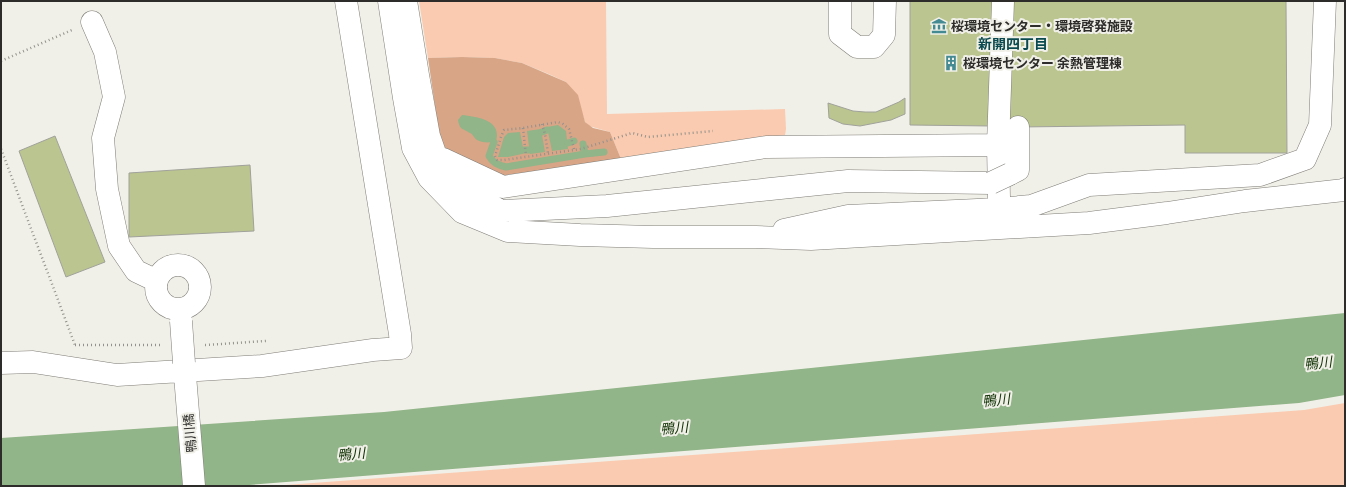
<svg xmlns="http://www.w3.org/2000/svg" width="1346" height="487" font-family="'IBM Plex Sans','Noto Sans JP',sans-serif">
<rect width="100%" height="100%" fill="#f1f0e8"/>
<path fill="#facbb0" d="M419 1H606L607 114 785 109 786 129 785 135 621 159 610 132 589 126 585 122 581 110 566 82 551 75 522 63 495 58 462 57 428 58Z
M1345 403V486H272L1304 410Z"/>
<path fill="#d8a587" d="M462 57 495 58 522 63 566 82 578 95 585 122 593 128 610 132 621 159 499 176 450 156 442 142 438 127 428 58Z"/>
<path fill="#91b488" d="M462 115C478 117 502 120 496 141 491 143 482 143 477 140 474 138 473 134 470 133 463 128 460 131 458 120Z
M558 125 566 131 568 149 552 151 547 127Z
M541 129 545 152 530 154 527 131Z
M520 132 524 153 522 154 508 157H498L504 137 508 133Z
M1345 313V395L1299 403 236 486H1V438L384 412Z"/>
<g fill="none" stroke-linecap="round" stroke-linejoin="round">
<path stroke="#91b488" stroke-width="7" d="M542 132 547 130
M494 142 489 156C493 163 498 165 506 167L585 154 604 152
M568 143 574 141
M583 144 585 154
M524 150H529"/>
</g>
<path fill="#bbc58f" stroke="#a0a29b" d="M910 1H995L991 126 910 125Z
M995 1H1286L1287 153H1185V125L1018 127 991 126Z
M905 98V114L891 120 860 126 843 124 829 118 828 103 853 111 865 112H876L899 102Z
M55 136 105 262 66 277 19 151Z
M250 165 254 231 129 237V173Z"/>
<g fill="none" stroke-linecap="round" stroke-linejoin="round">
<g stroke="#7f7d77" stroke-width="23">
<path id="minor" d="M389 1 404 98 413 148 429 178 462 212 508 231 580 235 653 237H756L811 239 1089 223 1167 213 1245 201 1344 190 1345 189
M406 1 418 75 429 136 436 156 466 191 501 211 607 206 848 181 991 183
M840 1V34L857 47H874L884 35 885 1
M92 22 105 52 114 97 103 138 107 189 119 246 136 271 157 281
M998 145 999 198
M443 159 503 187 766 147 998 145 1003 1
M1010 174 1018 170V127
M784 230 848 216 999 209 1031 206 1089 185 1260 175 1305 159 1320 125 1325 1
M156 287a22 22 0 1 1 44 0a22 22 0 1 1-44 0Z
M1 363 33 362 117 375 262 366 373 350 401 348 400 334 346 1
M184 363 194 486"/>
</g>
<path stroke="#93928d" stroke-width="2.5" stroke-dasharray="1 3" stroke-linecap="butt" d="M1 61 72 30
M542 124 545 134 548 153
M523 128 526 156
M1 149 75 345
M574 149 569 129 563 124 558 122 523 128 504 130 501 137 495 156 497 160H504L581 149 632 133 648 137 713 131
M75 345H160
M205 345 266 341"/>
<use href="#minor" stroke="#fff" stroke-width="22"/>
<g stroke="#7f7d77" stroke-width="23" stroke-linecap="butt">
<path id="minor-bridge" d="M991 183 1010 174
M181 321 184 363"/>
</g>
<use href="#minor-bridge" stroke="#fff" stroke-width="22"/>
</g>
<defs>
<g id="museum-bare" transform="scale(1.2)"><path d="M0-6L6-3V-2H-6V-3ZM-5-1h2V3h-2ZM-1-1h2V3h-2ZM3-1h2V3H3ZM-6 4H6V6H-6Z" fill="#438a92" stroke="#f1f0e8" stroke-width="2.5" paint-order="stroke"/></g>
<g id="building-bare" transform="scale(1.2)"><path d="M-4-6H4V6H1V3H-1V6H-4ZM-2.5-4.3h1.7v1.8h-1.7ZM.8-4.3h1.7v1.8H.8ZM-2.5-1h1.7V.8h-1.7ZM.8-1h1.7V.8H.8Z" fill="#438a92" stroke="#f1f0e8" stroke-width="2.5" paint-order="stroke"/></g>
</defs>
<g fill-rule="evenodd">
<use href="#museum-bare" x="939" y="26"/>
<use href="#building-bare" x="951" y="63"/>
</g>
<g text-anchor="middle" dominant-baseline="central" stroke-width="4" stroke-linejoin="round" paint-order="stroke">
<g font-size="13" font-weight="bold" fill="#2d2c2a" stroke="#f1f0e8" text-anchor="start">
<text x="951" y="26">桜環境センター・環境啓発施設</text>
<text x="963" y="63">桜環境センター 余熱管理棟</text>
</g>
<g font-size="13" fill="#2d2c2a" stroke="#f1f0e8">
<text transform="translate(190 433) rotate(-95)">鴨川橋</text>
</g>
<g font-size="14" font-weight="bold" fill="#09494f" stroke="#f1f0e8">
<text x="1013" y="44">新開四丁目</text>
</g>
<g font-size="14" font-style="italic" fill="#103204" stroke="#f1f0e8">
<text transform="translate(1318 363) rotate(-6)">鴨川</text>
<text transform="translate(996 400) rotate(-6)">鴨川</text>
<text transform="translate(674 428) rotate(-5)">鴨川</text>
<text transform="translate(351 454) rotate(-5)">鴨川</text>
</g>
</g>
<rect width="1346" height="487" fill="none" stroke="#2d2c2a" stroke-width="4"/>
</svg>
